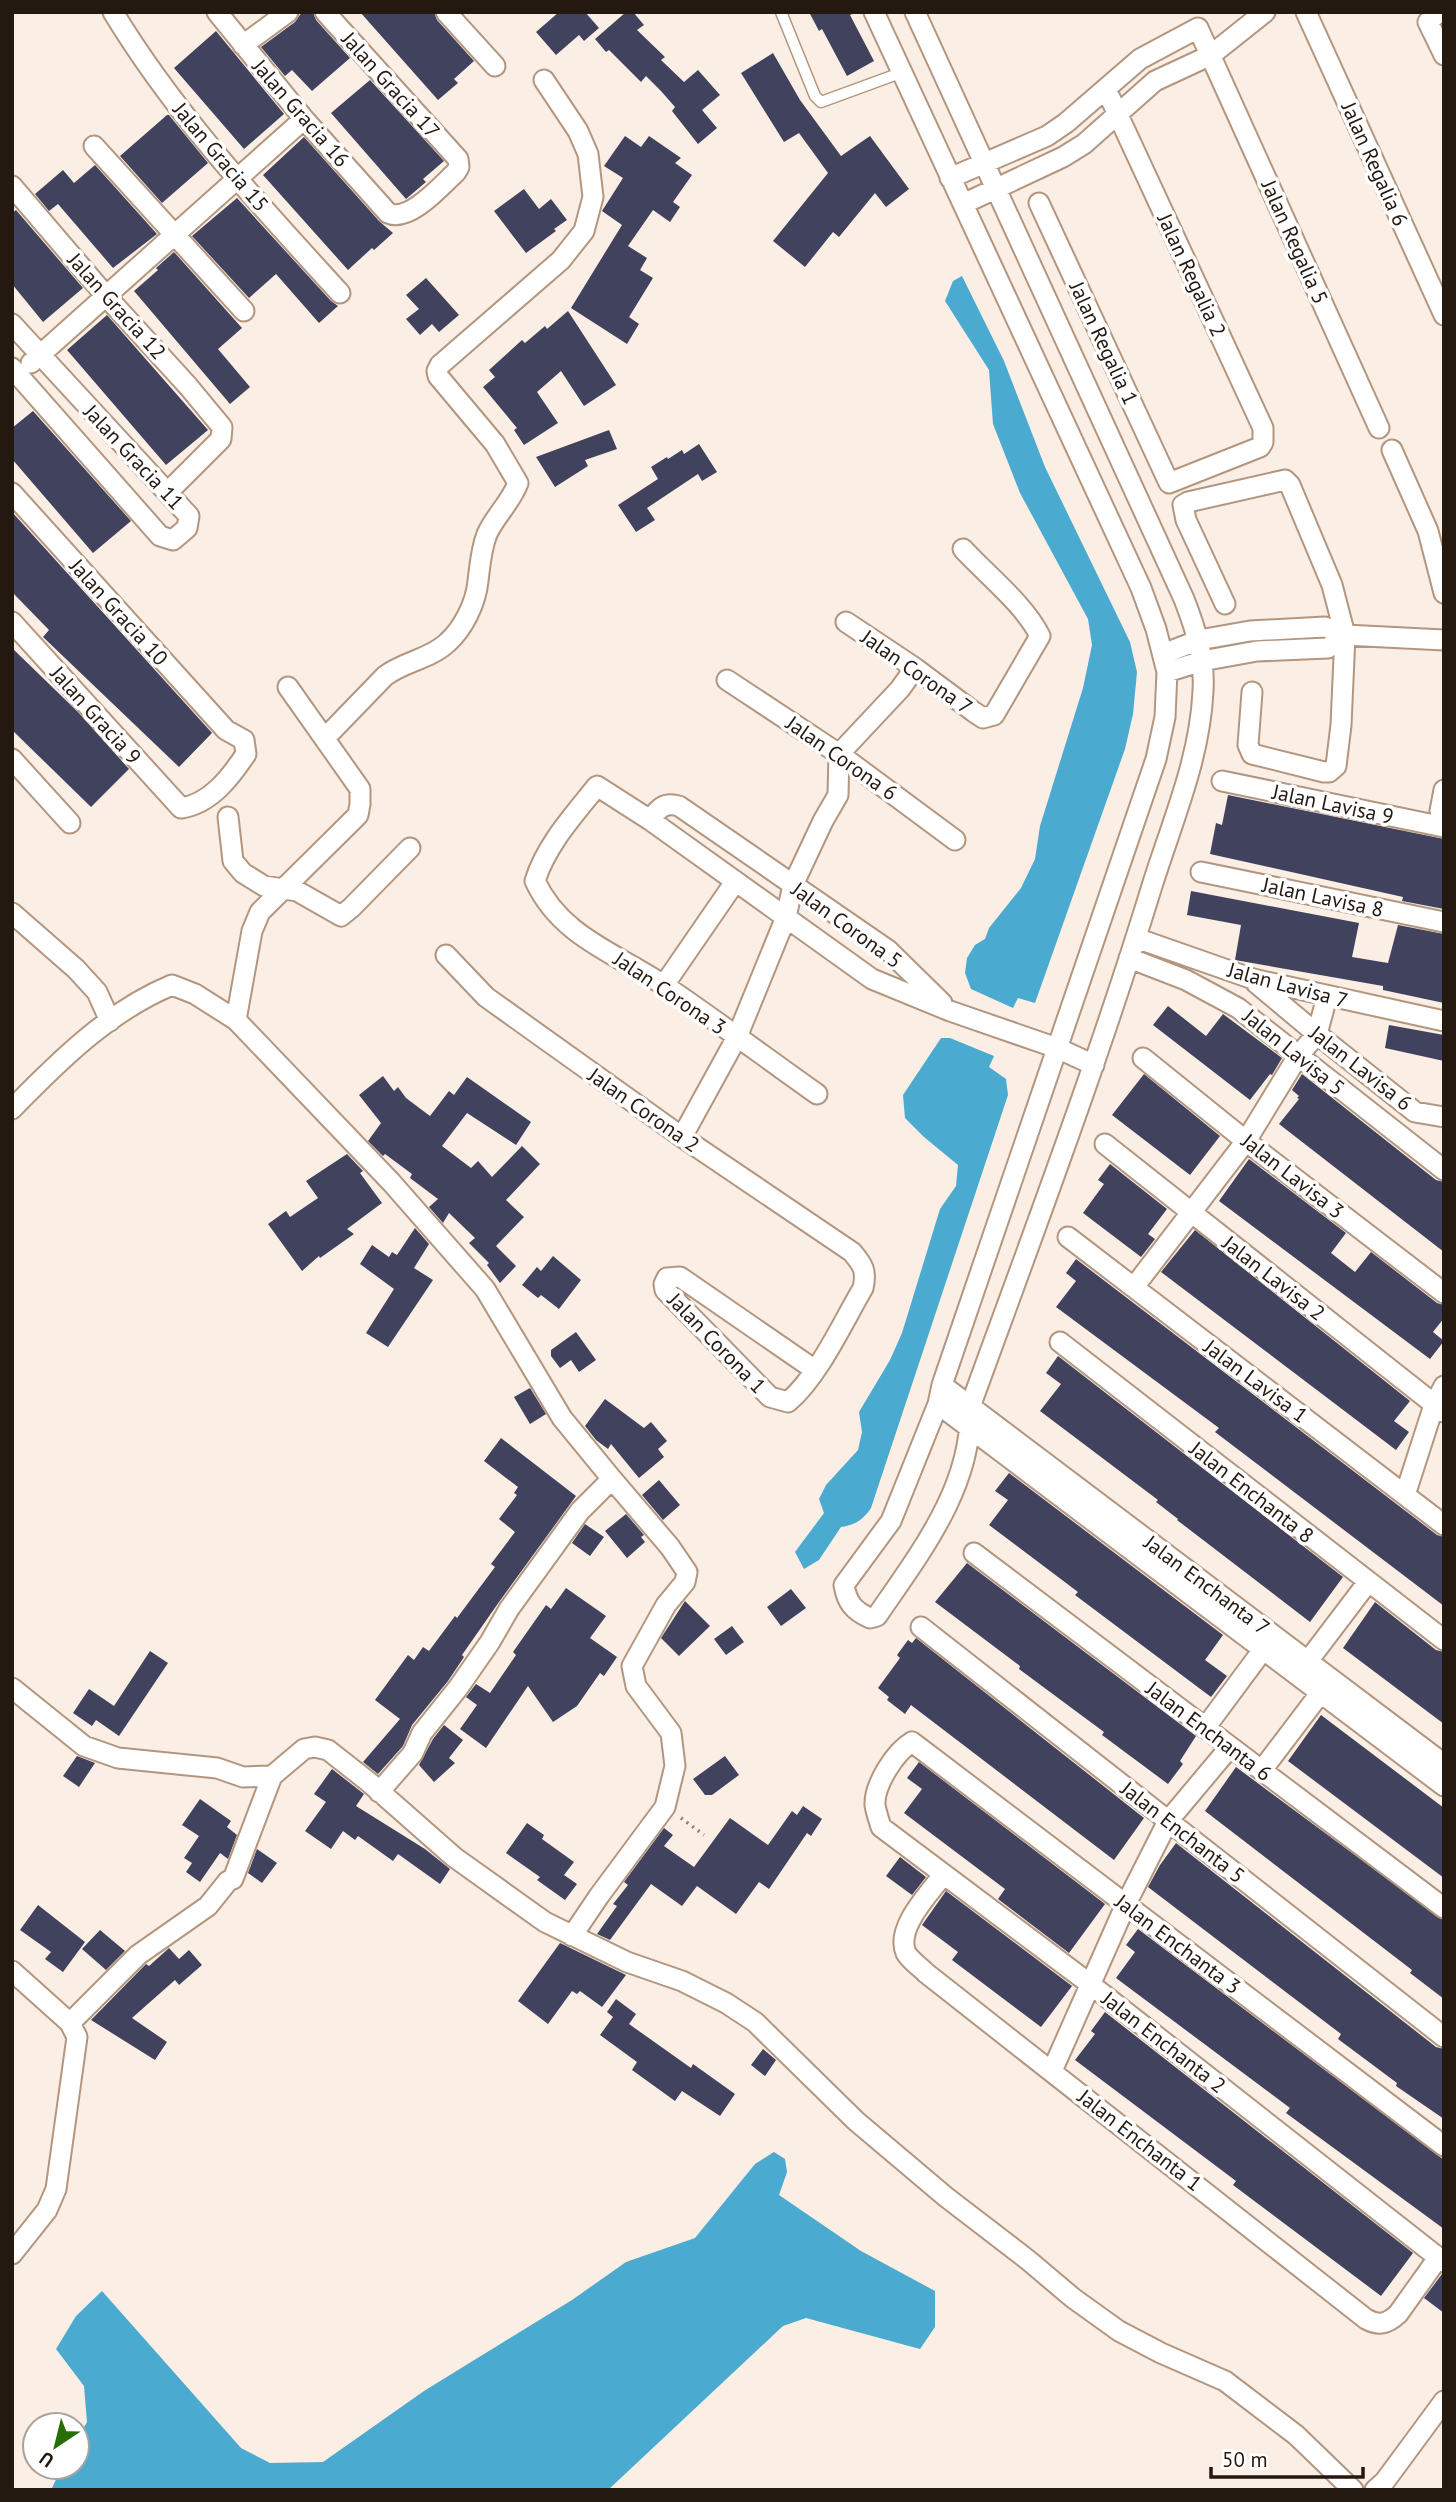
<svg xmlns="http://www.w3.org/2000/svg" width="1456" height="2502" font-family="'PT Sans',sans-serif">
<rect width="100%" height="100%" fill="#fbeee4"/>
<path fill="#4baacf" d="M962 276 1004 361 1045 467 1130 642 1137 672 1133 714 1125 749 1035 1003 1018 998 1013 1008 971 989 965 973 967 958 975 945 985 939 989 928 1021 888 1035 859 1040 826 1083 688 1092 645 1088 619 1020 493 993 424 989 370 945 301 953 281Z
M941 1038H950L994 1056 989 1067 1006 1079 1008 1095 871 1508C863 1520 855 1525 841 1527L819 1560 804 1569 795 1552 824 1513 819 1499 826 1485 858 1450 862 1432 859 1412 890 1360 902 1333 940 1209 956 1186 958 1165 924 1137 905 1118 903 1095Z
M774 2152 785 2159 787 2172 779 2195 861 2251 935 2291V2327L920 2349 806 2318 783 2326 608 2490H51L62 2467H77V2439L87 2422 84 2386 56 2349 76 2316 102 2291 241 2448 270 2463 323 2462 424 2391 572 2300 626 2262 695 2238 755 2164Z"/>
<path fill="#40425e" d="M302 12H313L316 20 350 58 312 91 292 70 285 76 261 47 295 22Z
M360 12H434L437 20 474 61 454 79 458 83 438 100Z
M559 12H585L599 28 584 41 579 35 556 55 536 32Z
M626 12H633L644 25 637 30 665 57 661 60 684 82 698 70 720 95 702 110 717 128 698 144 672 111 675 107 661 91 646 76 641 82 609 50 606 52 595 39Z
M809 12H856L850 15 874 61 847 76 822 29 819 31Z
M216 31 284 114 244 149 174 68Z
M773 53 800 100 841 156 870 136 909 189 886 207 875 193 839 237 833 232 805 267 773 241 828 173 799 133 784 142 741 73Z
M370 80 444 161 423 179 426 182 406 199 331 113Z
M167 115H169L208 163 162 203 120 156Z
M625 136 641 147 649 136 681 158 675 163 692 175 673 202 680 207 670 222 653 210 628 246 647 258 640 270 653 278 629 317 639 324 627 344 571 308 622 225 602 211 623 178 604 166Z
M304 137 379 221 393 233 374 250 372 248 348 270 263 175Z
M95 165 157 234 113 268 58 204 49 211 35 194 63 170 74 183Z
M524 189 539 209 551 199 567 220 554 229 556 231 526 253 494 211Z
M237 198 331 301 338 306 319 323 276 274 249 298 192 236Z
M16 210 83 288 43 322 12 284V213Z
M174 252 242 328 218 349 250 387 230 404 134 291 158 270 156 268Z
M426 278 459 315 439 332 432 324 420 335 406 319 419 309 406 295Z
M568 311 616 385 584 406 561 371 537 392 558 423 524 445 514 430 517 428 483 387 495 377 489 370 522 340 525 343 545 326 547 329Z
M107 315 208 430 166 465 67 350Z
M33 411 131 521 93 553 12 459V428Z
M609 430 617 449 585 460 588 466 555 487 536 457Z
M699 444 717 472 702 481 698 474 647 508 655 520 636 532 618 505 658 479 651 467 667 457 668 459 682 450 684 454Z
M12 512 212 733 179 767 43 637 49 630 12 592Z
M12 648 77 711 129 769 91 807 12 730Z
M1228 795 1444 839V909L1402 901 1403 897 1210 854 1216 823 1222 825Z
M1191 891 1359 923 1352 957 1388 963 1398 925 1444 934V1003L1383 990V986L1235 960 1241 925 1187 915Z
M1168 1006 1206 1036 1223 1014 1282 1058 1272 1075 1270 1074 1250 1100 1153 1025Z
M1389 1025 1444 1035V1061L1385 1048Z
M1144 1074 1220 1136 1190 1175 1112 1115Z
M1302 1074 1436 1180 1444 1182V1252L1279 1124 1299 1099 1297 1098 1299 1096 1292 1090Z
M383 1076 394 1091 398 1087 406 1098 430 1116 449 1091 454 1095 467 1077 531 1122 516 1145 467 1113 442 1146 471 1168 478 1161 492 1177 522 1146 540 1164 506 1200 524 1217 496 1246 516 1266 500 1283 487 1265 489 1263 469 1243 475 1238 449 1213 443 1223 429 1207 438 1199 410 1178 412 1174 385 1154 383 1156 368 1141 381 1123 359 1095Z
M347 1154 363 1171 360 1173 382 1203 347 1229 354 1234 320 1258 319 1256 302 1271 268 1224 286 1211 290 1217 318 1198 306 1181Z
M1249 1159 1346 1233 1331 1253 1355 1272 1371 1252 1437 1303 1444 1305V1318L1433 1332 1444 1341 1430 1359 1219 1201Z
M1110 1164 1167 1209 1148 1234 1155 1239 1141 1257 1083 1213 1104 1184 1098 1180Z
M415 1228 429 1244 414 1268 433 1280 388 1347 366 1333 394 1289 360 1264 372 1245 389 1257 392 1252 397 1255Z
M1195 1230 1410 1401 1394 1421 1409 1432 1396 1450 1161 1272Z
M553 1256 581 1280 559 1309 541 1295 538 1298 522 1285 537 1267 541 1271Z
M1076 1259 1437 1535 1444 1537V1606L1215 1432 1219 1428 1056 1307 1076 1281 1066 1273Z
M576 1332 596 1360 579 1372 571 1360 560 1368 551 1356V1350Z
M1058 1356 1343 1577 1310 1622 1177 1520 1178 1519 1156 1502 1158 1500 1040 1411 1061 1384 1046 1373Z
M530 1388 546 1414 530 1424 514 1397Z
M605 1399 644 1428 651 1422 667 1441 658 1449 664 1457 639 1478 611 1444 608 1449 596 1440 585 1426Z
M501 1438 576 1496 499 1602 462 1655 464 1657 448 1681 412 1725 403 1746 378 1774 363 1762 400 1719 375 1700 408 1655 414 1660 423 1647 429 1651 455 1616 457 1618 495 1567 491 1564 515 1532 499 1519 517 1495 514 1493 518 1487 484 1461Z
M1009 1473 1223 1635 1205 1660 1227 1676 1211 1697 1075 1595 1078 1592 989 1525 1008 1500 995 1491Z
M659 1480 680 1505 663 1520 642 1495Z
M626 1514 644 1535 641 1537 645 1542 627 1558 605 1531Z
M585 1524 604 1537 590 1556 572 1543Z
M967 1563 1196 1736 1180 1761 1183 1764 1168 1784 1102 1735 1104 1732 1019 1669 1020 1666 935 1602Z
M566 1588 606 1616 590 1638 617 1657 604 1676 600 1673 577 1706 553 1722 528 1686 486 1748 460 1729 477 1705 466 1697 476 1684 490 1693 516 1655 513 1652 546 1605 551 1609Z
M791 1589 806 1608 781 1626 767 1607Z
M685 1601 710 1626 679 1656 661 1638Z
M1375 1602 1436 1650 1444 1652V1724L1343 1648Z
M732 1626 744 1642 726 1655 714 1639Z
M916 1638 1144 1818 1114 1860 911 1705 905 1714 887 1700 889 1697 878 1688 900 1658 897 1655 908 1640 912 1643Z
M150 1651 168 1663 119 1736 96 1720 92 1726 73 1713 89 1689 114 1706Z
M1321 1715 1444 1808V1878L1288 1761Z
M444 1725 463 1740 449 1758 455 1763 434 1782 419 1765 433 1739Z
M77 1756 95 1763 79 1787 63 1776Z
M725 1756 739 1775 712 1795H705L693 1779Z
M919 1762 1105 1904 1069 1953 998 1899 1005 1889 904 1813 922 1789 907 1778Z
M1236 1767 1444 1921V1999L1410 1973 1412 1970 1205 1811Z
M332 1769 364 1794 356 1806 425 1849 450 1869 440 1884 398 1854 393 1861 358 1836 355 1840 343 1831 331 1849 305 1831 326 1802 314 1794Z
M200 1799 231 1821 227 1827 237 1835 228 1859 220 1853 200 1882 186 1872 192 1863 184 1858 199 1836 182 1825Z
M803 1806 822 1819 811 1836 807 1833 769 1889 759 1882 736 1914 697 1886 682 1906 651 1884 610 1940 597 1934 617 1906 613 1904 628 1885 624 1882 664 1828 673 1835 664 1846 694 1867 730 1818 768 1845 792 1811 797 1815Z
M527 1823 544 1835 542 1839 574 1862 564 1875 577 1884 565 1900 537 1880 540 1877 506 1853Z
M1176 1843 1436 2047 1444 2049V2119L1396 2086 1397 2083 1338 2039 1341 2034 1148 1887 1160 1865Z
M257 1849 277 1863 262 1883 248 1873Z
M900 1857 926 1877 912 1895 886 1876Z
M946 1891 1072 1986 1041 2027 952 1960 958 1952 922 1925Z
M38 1905 85 1942 63 1972 45 1959 51 1952 20 1930Z
M1138 1929 1444 2160V2229L1286 2113 1290 2108 1116 1978 1135 1952 1126 1945Z
M100 1930 125 1951 106 1970 82 1949Z
M560 1943 626 1975 602 2007 580 1991 577 1994 572 1991 548 2024 518 2001Z
M169 1948 179 1959 189 1950 202 1965 179 1985 175 1980 132 2018 167 2042 155 2060 91 2020 146 1964 149 1966Z
M616 1999 636 2014 629 2024 691 2068 693 2064 735 2094 720 2116 682 2091 675 2101 632 2070 637 2062 600 2035 613 2017 607 2012Z
M1105 2012 1413 2253 1381 2296 1233 2185 1236 2181 1075 2060 1095 2034 1091 2031Z
M763 2049 776 2060 765 2076 751 2065Z
M1442 2274H1444V2313L1424 2298Z"/>
<g fill="none" stroke-linecap="round" stroke-linejoin="round">
<g stroke="#b3967f" stroke-width="13">
<path id="lane" d="M781 12 815 96 821 102 903 72"/>
</g>
<g stroke="#b3967f" stroke-width="23">
<path id="street" d="M113 12C176 116 259 204 340 293
M217 12 304 119 388 213C409 223 441 186 456 172L459 167 458 159 325 12
M446 12 495 66
M874 12 1141 588 1156 629 1167 672 1165 717 1156 759 942 1385 938 1404 891 1521 844 1585C847 1603 854 1611 870 1618L877 1616C920 1553 973 1486 970 1407 1033 1234 1098 1062 1152 886 1172 822 1200 759 1203 691 1205 658 1196 630 1184 599L915 12
M1306 12 1444 315
M1439 12 1428 22 1444 55
M243 45 288 12
M94 146 244 311
M950 178 1047 136 1066 123 1140 59 1198 28 1379 428
M12 186 106 296 188 386 222 427 221 439 168 492
M1039 203 1169 483 1260 447 1263 442V428L1106 89
M963 204 1063 157 1084 144 1155 81 1211 55 1265 12
M12 324 189 516 187 528 173 540 160 536 12 368
M31 363 304 119
M1392 450 1428 531 1444 593
M12 493 226 730 244 740 246 754C230 778 210 804 181 808L12 622
M1225 604 1186 520 1183 505 1188 502 1285 480 1290 485 1332 585 1345 635 1341 725 1336 766 1329 772H1324L1252 754 1248 745 1252 692
M846 622 915 668 974 712 983 718 994 715 1040 636C1025 605 987 575 963 549
M1163 654 1199 640 1250 631 1325 627 1345 635 1444 640
M1167 672 1202 661 1257 651 1328 648 1345 635
M727 680 839 754 955 840
M325 738 385 676C403 662 430 659 447 643 463 629 476 603 478 581 480 565 481 549 487 534 495 516 511 502 518 483L495 444 438 376 437 371 440 365 561 260 584 231 593 197 588 154 578 131 544 80
M12 759 70 823
M1222 781 1444 827
M1440 811 1444 790
M228 817 233 861 243 873 264 886 297 891 341 916 351 908 410 848
M650 820C659 808 664 802 679 806L888 950 942 1003
M1201 872 1444 922
M12 913 76 969 97 992 110 1021
M1136 938 1253 979 1444 1021
M446 955 486 997 682 1137 852 1252C863 1265 867 1271 863 1288 843 1322 818 1377 788 1402L770 1397 665 1290 664 1284 667 1278 680 1277 815 1370
M1129 958 1186 980 1238 1008 1444 1170
M1256 983 1317 1034 1415 1112 1444 1117
M664 985 735 882
M236 1020 252 931 260 912 358 815 360 804V789L288 687
M1143 1058 1246 1141 1444 1293
M817 1094C766 1058 717 1021 665 986 616 953 561 937 535 881 546 845 574 815 597 786L650 820 872 979 950 1011 1057 1048 1094 1065
M12 1109C59 1061 109 1011 172 985L195 994 236 1020 391 1182 485 1289 562 1418 612 1479 580 1511 509 1609 490 1642 458 1688 422 1733 413 1753 379 1792
M682 1137 737 1037 786 917 793 885 823 821 838 795 839 754 900 689 915 668
M1105 1144 1444 1412
M1068 1237 1444 1525
M1134 1287 1246 1141 1298 1056 1317 1034 1327 997
M1060 1342 1444 1640
M942 1385 1444 1764
M938 1404 1444 1786
M1405 1495 1434 1405 1444 1386
M974 1553 1444 1908
M921 1627 1444 2037
M1308 1661 1368 1582
M12 1688 84 1746 118 1758 217 1768 243 1777 272 1776 304 1749 315 1747 328 1750 370 1783 454 1857 545 1922 627 1962 682 1981 726 2003 755 2022 856 2121 946 2197 1028 2260 1073 2298 1119 2331 1161 2353 1225 2381 1296 2435 1353 2490
M1205 1728 1271 1639
M1262 1770 1328 1683
M943 1875C929 1894 895 1928 906 1953 910 1960 920 1967 926 1973L1366 2319C1379 2326 1387 2324 1398 2314L1438 2258
M572 1936 599 1896 665 1807 675 1766 671 1733 636 1686 632 1666 666 1605 685 1582 687 1572 670 1547 612 1479
M12 1971 70 2023 77 2037 56 2189 47 2210 12 2254
M70 2023 138 1955 208 1906 228 1881 233 1879 272 1776
M1052 2071 1126 1904 1168 1821 1230 1747
M1444 2146 912 1742C895 1752 874 1785 875 1805 876 1812 879 1820 881 1827L1090 1984 1444 2262
M1375 2490 1385 2481 1444 2401"/>
</g>
<path stroke="#887c73" stroke-width="3.5" stroke-dasharray="2 5" stroke-linecap="butt" d="M681 1818 704 1835"/>
<use href="#lane" stroke="#fff" stroke-width="10"/>
<use href="#street" stroke="#fff" stroke-width="19"/>
</g>
<g text-anchor="middle" dominant-baseline="central" stroke-width="7" stroke-linejoin="round" paint-order="stroke">
<g font-size="21" fill="#241911" stroke="#fff">
<text transform="translate(391 85) rotate(48)">Jalan Gracia 17</text>
<text transform="translate(301 113) rotate(49)">Jalan Gracia 16</text>
<text transform="translate(221 157) rotate(50)">Jalan Gracia 15</text>
<text transform="translate(1375 164) rotate(66)">Jalan Regalia 6</text>
<text transform="translate(1295 242) rotate(66)">Jalan Regalia 5</text>
<text transform="translate(1192 275) rotate(65)">Jalan Regalia 2</text>
<text transform="translate(117 306) rotate(48)">Jalan Gracia 12</text>
<text transform="translate(1104 343) rotate(65)">Jalan Regalia 1</text>
<text transform="translate(134 457) rotate(47)">Jalan Gracia 11</text>
<text transform="translate(119 612) rotate(48)">Jalan Gracia 10</text>
<text transform="translate(917 672) rotate(35)">Jalan Corona 7</text>
<text transform="translate(96 715) rotate(48)">Jalan Gracia 9</text>
<text transform="translate(842 758) rotate(35)">Jalan Corona 6</text>
<text transform="translate(1333 804) rotate(12)">Jalan Lavisa 9</text>
<text transform="translate(1323 897) rotate(12)">Jalan Lavisa 8</text>
<text transform="translate(847 925) rotate(36)">Jalan Corona 5</text>
<text transform="translate(1288 985) rotate(15)">Jalan Lavisa 7</text>
<text transform="translate(670 993) rotate(34)">Jalan Corona 3</text>
<text transform="translate(1294 1052) rotate(39)">Jalan Lavisa 5</text>
<text transform="translate(1361 1068) rotate(38)">Jalan Lavisa 6</text>
<text transform="translate(644 1110) rotate(35)">Jalan Corona 2</text>
<text transform="translate(1293 1176) rotate(38)">Jalan Lavisa 3</text>
<text transform="translate(1274 1278) rotate(38)">Jalan Lavisa 2</text>
<text transform="translate(717 1343) rotate(46)">Jalan Corona 1</text>
<text transform="translate(1256 1381) rotate(37)">Jalan Lavisa 1</text>
<text transform="translate(1252 1492) rotate(38)">Jalan Enchanta 8</text>
<text transform="translate(1207 1585) rotate(37)">Jalan Enchanta 7</text>
<text transform="translate(1209 1731) rotate(37)">Jalan Enchanta 6</text>
<text transform="translate(1183 1832) rotate(38)">Jalan Enchanta 5</text>
<text transform="translate(1178 1944) rotate(37)">Jalan Enchanta 3</text>
<text transform="translate(1164 2042) rotate(38)">Jalan Enchanta 2</text>
<text transform="translate(1140 2140) rotate(38)">Jalan Enchanta 1</text>
</g>
</g>
<rect width="1456" height="2502" fill="none" stroke="#241911" stroke-width="28"/>
<g transform="translate(56 2446) rotate(215)"><circle r="33" fill="#ffffff" stroke="#a7a3a0" stroke-width="2"/>
<path d="M0-5L12 26L0 18L-12 26Z" fill="#296d07"/>
<text y="-10" font-size="19" font-weight="bold" text-anchor="middle" fill="#241911">U</text>
</g>
<path d="M1211 2467v10h152v-10" fill="none" stroke="#241911" stroke-width="3.5"/>
<text x="1222" y="2467" font-size="21" fill="#241911" stroke="#ffffff" stroke-width="5" paint-order="stroke">50 m</text>
</svg>
